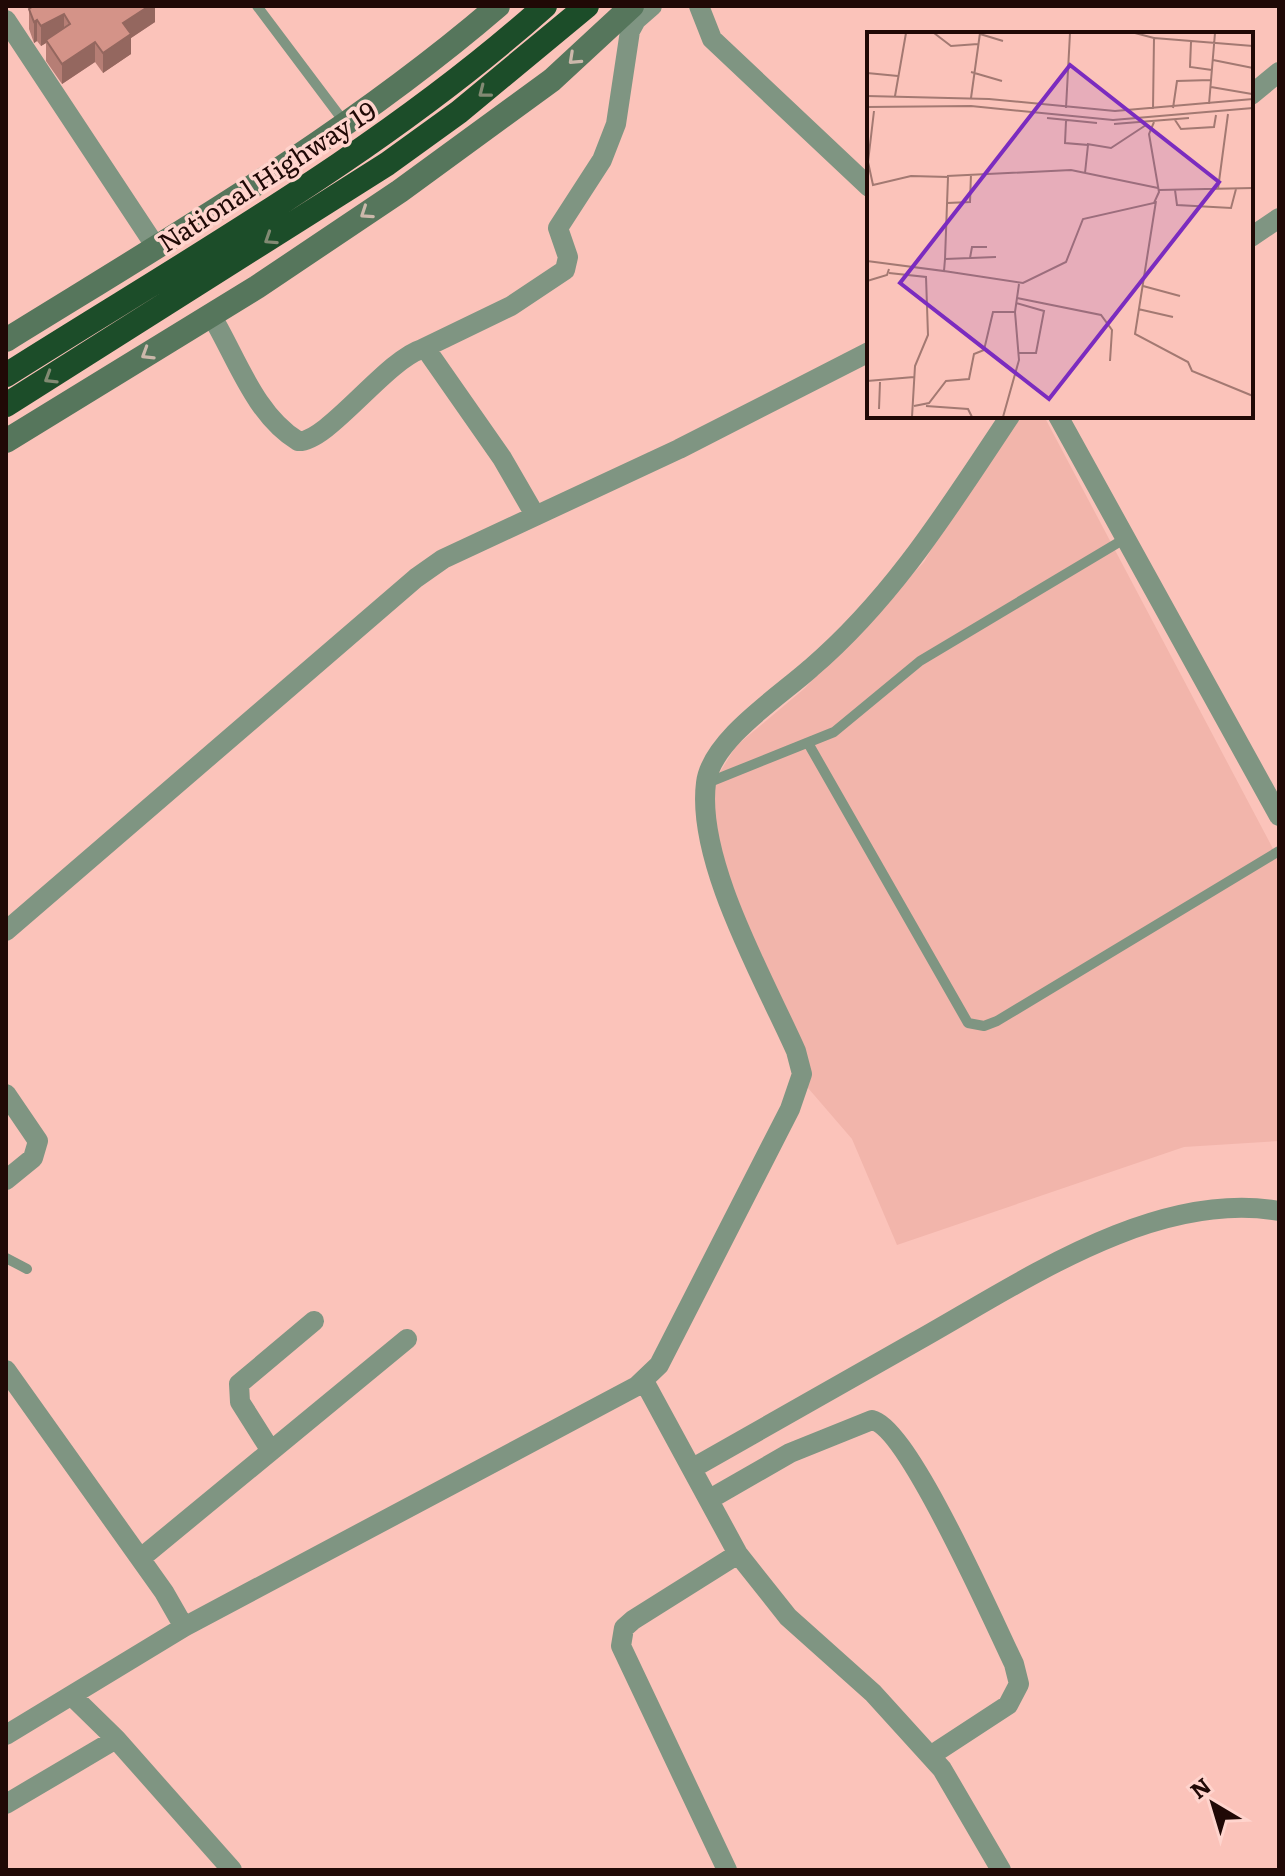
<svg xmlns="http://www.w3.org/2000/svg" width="1285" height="1876" font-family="Literata,serif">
<rect width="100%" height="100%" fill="#fbc3ba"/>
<path fill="#f2b5ab" d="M1024 416H1044L1279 860V1141L1184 1147 897 1245 852 1139 802 1081 705 858 712 785 736 746 805 688 924 562 1003 427Z"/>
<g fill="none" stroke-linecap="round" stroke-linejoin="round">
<path stroke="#7f9582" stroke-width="10" d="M257 6 345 123
M808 743 968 1023 984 1026 997 1021 1279 851
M707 783 834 732 920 661 1126 538
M6 1258 27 1269"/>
<path stroke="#7f9582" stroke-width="20" d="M699 6 712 39 869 187
M6 20 156 247
M1251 95 1279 72
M1251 237 1279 218
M211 315C236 356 254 414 298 441 326 444 386 360 422 349L428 352 502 458 535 515
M422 349 511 306 565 270 568 257 558 228 602 160 616 124 630 31 636 20 652 6
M1058 416 1279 816
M6 931 416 578 443 559 679 449 869 352
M6 1094 38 1141 33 1158 6 1180
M6 1370 164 1592 184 1627 6 1735
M644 1381 738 1554 633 1620 624 1628 621 1646 727 1870
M271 1451 240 1402 239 1384 314 1321
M693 1468C767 1426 841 1384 915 1342 1019 1284 1154 1189 1279 1211
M710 1499 790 1453 872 1420C909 1428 994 1623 1014 1664L1019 1684 1008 1705 930 1756
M738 1554 788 1617 873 1693 942 1769 1001 1870
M141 1558 407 1339
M184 1627 637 1386 659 1365 790 1109 802 1074 796 1051C764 979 696 861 706 783 711 740 780 696 811 668 894 597 950 506 1010 416
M72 1696 116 1739
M6 1804 116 1739 232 1870"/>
<path stroke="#56765c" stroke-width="24" d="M6 340C174 236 348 135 498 6
M6 441 257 287 400 191 552 80 632 6"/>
<path stroke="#1c4d29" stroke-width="24" d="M6 375C189 259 383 151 545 6
M6 405 387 164 459 112 587 6"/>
</g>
<path fill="#b67e75" d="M155 6V22L131 38V54L103 73 95 62 62 84 46 61V43L41 46 37 41 34 43 29 29V9Z"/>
<path fill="#94675f" d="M149 6H155V22L131 38V54L103 73V53L123 23Z
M64 14V35L46 40V43L41 46V26Z
M37 20V41L34 43V22Z
M95 42V62L62 84V64Z"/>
<path fill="#d49388" stroke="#94675f" stroke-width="2" d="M33 6H149L123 23 131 34 103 53 95 42 62 64 46 40 70 24 64 14 41 26 37 20 34 22 29 9Z"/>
<defs><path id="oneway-chevron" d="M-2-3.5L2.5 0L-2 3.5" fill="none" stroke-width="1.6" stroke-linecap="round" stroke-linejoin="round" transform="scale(2)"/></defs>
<g stroke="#ccb8ab">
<use href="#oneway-chevron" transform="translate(574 59) rotate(137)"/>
<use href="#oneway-chevron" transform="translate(366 213) rotate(146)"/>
<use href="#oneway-chevron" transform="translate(147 354) rotate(148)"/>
</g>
<g stroke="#828a73">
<use href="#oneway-chevron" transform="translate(484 92) rotate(142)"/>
<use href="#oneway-chevron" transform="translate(270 239) rotate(147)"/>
<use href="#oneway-chevron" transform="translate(50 378) rotate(148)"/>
</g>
<g text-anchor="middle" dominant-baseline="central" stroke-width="7" stroke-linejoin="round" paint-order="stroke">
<g font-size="26" fill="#200906" stroke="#ffd4cd">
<text transform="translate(266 175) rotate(-33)">National Highway 19</text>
</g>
</g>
<g transform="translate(867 32)">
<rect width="386" height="386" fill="#fbc3ba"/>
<path fill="none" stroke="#a37972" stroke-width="2" d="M67 1 84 14 111 12M268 1 287 6 286 77M113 2 136 9M287 6 386 14M324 10 323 35 345 38M346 28 386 36M104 40 135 49M0 41 31 44M344 55 385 62M0 64 122 67 248 79 386 67M28 64 39 1M104 66 113 1M342 72 348 1M0 75 104 74 246 88 386 76M199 76 203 1M306 76 310 49 344 48M180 86 230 91M308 88 314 97 347 95 349 83M199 89 198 111 221 113 218 141M247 92 322 86M220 112 244 116 279 93M80 144 204 138 291 156M351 157 361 82M292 158 386 156M308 158 310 173 364 176 369 157M289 169 268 302 321 330 325 339 386 364M80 171 103 170 104 142M103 226 105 215H120M78 227 129 225M0 229 77 239 78 227 81 145 44 144 6 153 1 130 7 79M77 239 156 251 199 230 216 187 287 171 292 160 282 102 287 90M22 241 59 245 61 303 48 334 45 385M0 249 20 243 22 237M276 254 313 264M150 266 234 283 245 298 243 329M149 271 177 279 169 321H152M271 277 306 285M0 349 47 345M47 374 62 371 79 349 102 347 107 322 117 318 126 280H148L152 252M59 374 101 377 105 385M12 377 13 350M136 385 152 328 148 280"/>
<path fill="#7b2cbf" fill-opacity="0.15" stroke="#7b2cbf" stroke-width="4" d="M203 33 352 150 182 367 33 251Z"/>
<rect width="386" height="386" fill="none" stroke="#200906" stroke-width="4"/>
</g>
<rect width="1285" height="1876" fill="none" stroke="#200906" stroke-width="16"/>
<g transform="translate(1213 1804) rotate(322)" stroke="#ffd4cd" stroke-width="6" paint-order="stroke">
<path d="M0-6L14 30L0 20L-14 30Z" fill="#200906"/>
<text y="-12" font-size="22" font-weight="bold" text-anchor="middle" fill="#200906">N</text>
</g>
</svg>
